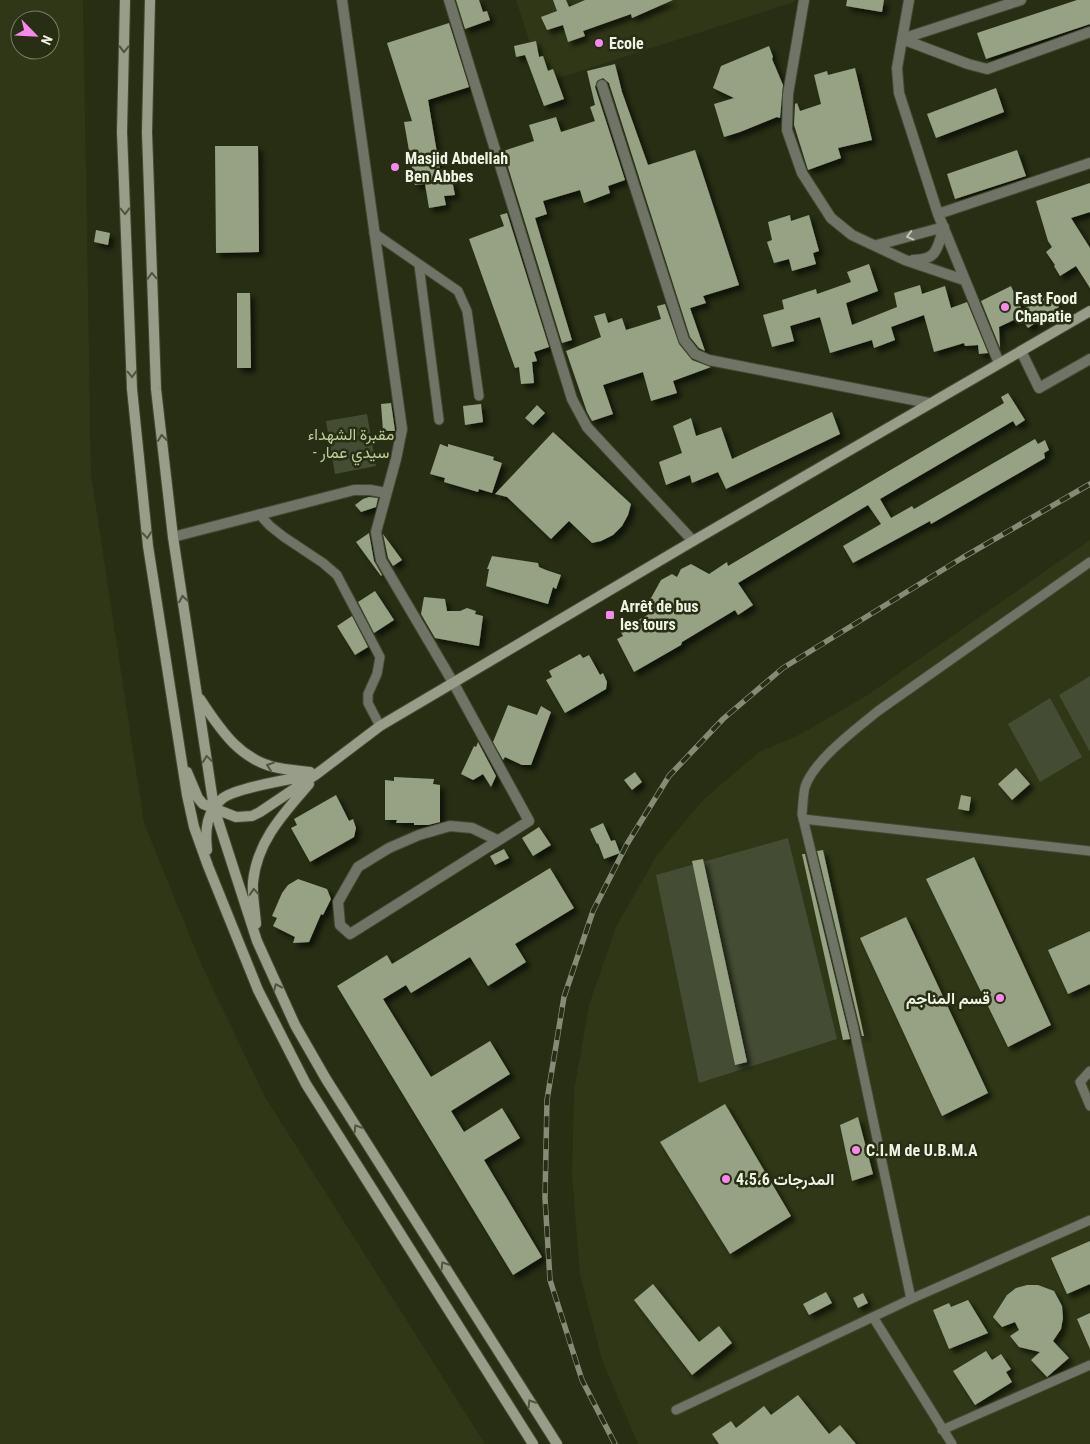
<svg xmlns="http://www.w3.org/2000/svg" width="1090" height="1444" font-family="'Roboto Condensed',Vazirmatn,sans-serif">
<defs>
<filter id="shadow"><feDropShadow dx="4.5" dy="4.5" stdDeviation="2.5" flood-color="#0009"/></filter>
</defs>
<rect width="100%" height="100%" fill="#272e14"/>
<path fill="#2f3716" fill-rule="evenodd" d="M0 0H83L91 474 144 823 203 968 265 1097 485 1444H0ZM20 20H50V50H20Z
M516 0H795L794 2 543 83Z
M1090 540V1444H638L602 1360 580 1274 572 1176 574 1091 589 1005 616 927 657 855 703 800 759 752 803 733 869 694Z"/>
<path fill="#444c33" d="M367 414 376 466 335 474 326 421Z
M1090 676V752L1059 695Z
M1050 698 1082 757 1040 782 1008 724Z
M788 838 837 1039 699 1083 656 875Z"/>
<path fill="#97a183" filter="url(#shadow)" d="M456 0H479L483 12 487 11 490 20 465 29Z
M553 0H566L569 7 585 0H673L632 18 631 14 583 31 585 36 568 42 563 25 547 30 541 17 557 11Z
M847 0H884L882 12 846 6Z
M1077 0H1090V24L986 59 977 33Z
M449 23 469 87 428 100 442 182 452 180 455 195 444 196 446 205 429 208 425 184 415 185 404 122 412 121 387 43Z
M536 41 539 57 543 56 548 71 553 69 564 99 544 106 525 55 516 57 514 46Z
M769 46 773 57 772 59 783 85 780 118 777 117 740 132 724 137 714 104 734 98 713 88 721 66Z
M615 64 622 92 648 165 695 150 739 285 703 296 706 303 690 308 705 351 699 348 690 337 609 83 603 78 597 81 595 87 625 180 608 186 610 193 584 203 580 190 543 201 547 214 535 218 572 340 562 343 503 151 534 141 529 125 556 117 561 132 595 121 590 107 595 105 587 71Z
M855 68 872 140 838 148 841 158 808 170 794 125 795 104 797 103 800 111 821 104 814 75 827 71 828 75Z
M996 88 1004 112 936 138 927 114Z
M215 146H258L259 252 216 253Z
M1017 150 1026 176 955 199 947 174Z
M1090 183V212L1071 218 1090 248V288L1076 266 1060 276 1054 266 1055 265 1046 252 1052 247 1048 241 1036 201Z
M507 213 549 347 534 352 537 361 532 362 534 383 521 384 519 367 515 368 469 239 504 226 500 215Z
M790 215 791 221 809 215 819 251 813 253 816 264 792 271 789 259 774 263 767 242 772 240 768 222Z
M96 230 110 233 108 245 94 242Z
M869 264 878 291 846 303 852 325 897 307 894 293 920 285 922 294 945 286 951 308 967 302 988 353 979 354 978 345 965 346 964 343 934 352 924 315 891 327 895 340 874 348 872 340 830 353 820 317 790 326 794 341 772 347 763 315 784 309 782 300 816 289 817 294 851 282 847 272Z
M1011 286 1022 310 1049 293 1059 307 1028 328 1020 317 999 327 1000 348 981 301Z
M237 293H250L251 368H237Z
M665 304 679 344 692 360 711 367 673 381 677 393 651 401 643 372 603 385 613 414 592 421 587 412 566 351 601 337 594 316 605 313 608 323 622 318 626 330 661 319 657 306Z
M1008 393 1025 420 1016 426 1013 421 880 499 891 518 912 506 914 509 1035 439 1038 444 1045 440 1049 450 1044 453 1045 458 931 524 930 521 853 563 843 546 881 524 868 505 738 583 753 605 738 615 735 610 682 642 681 645 634 672 617 639 623 636 620 630 651 613 646 604 651 598 661 580 672 574 677 577 681 569 691 564 709 574 727 562 728 566 1004 403 1001 397Z
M391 403 395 431H383L381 404Z
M481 404 483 422 465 425 463 406Z
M537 405 545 413 533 425 525 418Z
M832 412 840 434 726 489 718 472 692 483 690 475 666 485 659 462 682 453 673 426 691 418 696 436 721 427 732 459Z
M553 432 631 504 628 515 622 526 613 535 601 541 592 543 569 521 551 539 507 497 495 494Z
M440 444 448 447V444L494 457 493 460 502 463 492 493 479 489 478 492 444 482 445 478 430 474Z
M369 497 378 498 376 507 361 512 355 505 363 499Z
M369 533 374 561 382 575 381 576 356 542Z
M383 534 402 560 393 566 388 558Z
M492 556 538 563 539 567 546 570 561 575 556 589 553 587 548 604 486 586 489 569H487Z
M375 591 394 620 374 633 358 602Z
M424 597 445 599 447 611H460L467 608 476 611 475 614 483 616 479 646 435 638 421 614Z
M352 616 368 647 355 655 337 626Z
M580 654 583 658 589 655 600 675 603 673 607 682 606 689 565 713 546 680 552 677 549 671Z
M508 705 537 715 541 706 551 712 531 765H522L505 757 503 760 493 742Z
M478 742 496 776 491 787 483 774 473 780 461 774 474 746 476 747Z
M1016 768 1030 784 1012 800 998 784Z
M635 772 642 782 632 790 624 780Z
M394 777 434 779 433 784 440 785V822L428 825H414V823H396L397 820H385V780L394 781Z
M336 795 349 821 353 819 356 828 354 837 310 862 291 828 297 825 294 819Z
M961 795 971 797 969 811 958 809Z
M603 823 611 841 615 840 620 853 604 859 598 843 597 844 590 829Z
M539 827 551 845 533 856 522 838Z
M504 849 509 858 495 865 490 856Z
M823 850 864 1036H862L817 851Z
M802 854H805L850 1039 843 1040Z
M974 857 1051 1025 1008 1047 926 879Z
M703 859 747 1062 735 1065 692 861Z
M550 868 574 908 515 944 526 962 488 986 470 957 411 993 406 985 383 999 431 1077 490 1041 510 1074 451 1111 464 1132 502 1108 520 1138 484 1160 542 1257 513 1275 337 986 387 955 392 964Z
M298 879 327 889 331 899 323 915 321 914 309 942 293 943 295 937 273 926 277 918 272 916 282 893 288 885Z
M906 917 988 1093 942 1116 860 938Z
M1090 931V984L1068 994 1048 950Z
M725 1104 791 1216 730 1254 660 1142Z
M858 1117 873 1174 852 1181 840 1125Z
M1090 1241V1284L1067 1294 1051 1258Z
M653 1284 699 1342 719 1326 732 1343 692 1375 634 1300Z
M1027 1285H1038L1054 1291 1062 1306 1063 1318 1061 1329 1053 1341 1069 1358 1047 1377 1031 1360 1040 1352 1019 1347 1010 1336 1019 1330 1015 1322 1002 1327 993 1317 1007 1295 1016 1288Z
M826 1292 832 1303 809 1315 803 1304Z
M863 1293 868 1303 858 1308 853 1298Z
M968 1300 988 1333 949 1349 933 1310 949 1303 951 1307Z
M1090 1313V1349L1077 1319Z
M986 1351 992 1360 1001 1354 1011 1369 1006 1372 1012 1382 975 1405 953 1371Z
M798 1395 829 1434 840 1425 856 1444H719L712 1434 731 1421 736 1428 764 1406 771 1415Z"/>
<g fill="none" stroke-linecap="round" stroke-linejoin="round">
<g stroke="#434a31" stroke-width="11">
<path id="lane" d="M374 233 458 291 467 311 479 396
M419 265 439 420
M259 514 270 526 284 537 323 563 337 575 380 657 377 674 368 694V703L380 726
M803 819 1090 851
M1090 1071 1080 1082 1090 1106
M911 1299 853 1025 802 814C803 805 803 795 805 787 814 760 856 729 878 711L1090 562
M873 1317 952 1444
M676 1410 911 1299 1090 1220
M942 1430 1090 1365"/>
</g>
<g stroke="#434a31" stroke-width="12">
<path id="street" d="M342 0 402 429 396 459 376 532 381 560 454 684 529 821 350 934 340 925 338 902 358 867 389 848 419 835 450 826 472 828 497 840
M449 0 572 399 587 427 693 541
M804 0 788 94 787 130 802 173 831 218 852 235 905 260 964 280
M909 0 897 68 899 93 938 214 999 363
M902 39 968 64 987 69 1090 32
M902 39 1021 0
M602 85 684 340 695 354 709 360 929 403
M938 214 1090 163
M877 245 944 227
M913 260C938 260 937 248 944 227
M1021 351 1039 388 1090 359
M173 537 354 490H370L386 493"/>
</g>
<g stroke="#434a31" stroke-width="12">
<path id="secondary" d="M125 0 122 132 132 389 148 546 187 795 194 827 208 866 258 990 306 1084 533 1444
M150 0 147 132 156 389 173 537 214 808 257 941 295 1025 326 1079 557 1444
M200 699C220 729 240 761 279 768 289 770 300 771 310 772
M187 772 198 798 203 804 236 817 252 816 260 812 318 773 380 726 693 541 1090 311
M207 850C205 831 206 811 223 798 238 787 292 779 312 775
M256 924C255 910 252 895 253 882 257 841 284 813 309 784"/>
</g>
<use href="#lane" stroke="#6f7467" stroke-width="9"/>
<use href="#street" stroke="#6f7467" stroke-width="10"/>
<use href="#secondary" stroke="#979d89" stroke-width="10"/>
<g stroke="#858b76" stroke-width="5.5">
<path id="rail" d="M615 1444 582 1380 550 1280 545 1198 547 1100 564 997 593 911 627 844 669 776 723 719 783 668 962 558 1090 484"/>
</g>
<use href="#rail" stroke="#272e14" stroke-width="4" stroke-dasharray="11" stroke-linecap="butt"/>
</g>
<defs><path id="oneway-chevron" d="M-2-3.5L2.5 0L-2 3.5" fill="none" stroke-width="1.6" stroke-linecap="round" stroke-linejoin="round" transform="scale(1.25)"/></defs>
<g stroke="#4e553d">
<use href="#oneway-chevron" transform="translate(124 49) rotate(91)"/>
<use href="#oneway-chevron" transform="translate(125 211) rotate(88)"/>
<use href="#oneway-chevron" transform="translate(152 276) rotate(-92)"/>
<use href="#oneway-chevron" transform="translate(132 374) rotate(88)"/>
<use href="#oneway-chevron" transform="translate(162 438) rotate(-96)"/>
<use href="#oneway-chevron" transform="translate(147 535) rotate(84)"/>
<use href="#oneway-chevron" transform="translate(183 599) rotate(-99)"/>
<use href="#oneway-chevron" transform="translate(207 759) rotate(-98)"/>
<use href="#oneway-chevron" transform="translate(270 766) rotate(-161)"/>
<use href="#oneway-chevron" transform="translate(254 892) rotate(-94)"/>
<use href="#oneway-chevron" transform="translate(277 987) rotate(-114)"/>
<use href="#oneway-chevron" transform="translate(357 1128) rotate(-122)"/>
<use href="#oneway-chevron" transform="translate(444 1265) rotate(-122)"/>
<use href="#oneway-chevron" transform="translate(531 1403) rotate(-122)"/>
</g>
<use stroke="#c2c7b8" href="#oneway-chevron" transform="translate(910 236) rotate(165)"/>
<g fill="#f888eb" stroke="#272e14" stroke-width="2">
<circle cx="599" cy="43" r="5"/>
<circle cx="395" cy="167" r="5"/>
<circle cx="1005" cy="307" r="5"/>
<rect x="605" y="610" width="10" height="10" rx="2.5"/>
<circle cx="1000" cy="998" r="5"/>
<circle cx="856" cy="1150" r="5"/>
<circle cx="726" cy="1179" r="5"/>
</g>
<g text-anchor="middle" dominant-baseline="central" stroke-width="5" stroke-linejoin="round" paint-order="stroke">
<g font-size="16" font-weight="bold" fill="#eef3e3" stroke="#272e14" text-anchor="start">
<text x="609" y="43">Ecole</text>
<text x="405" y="158">Masjid Abdellah<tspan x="405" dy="18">Ben Abbes</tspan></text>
<text x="1015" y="298">Fast Food<tspan x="1015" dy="18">Chapatie</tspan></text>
<text x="620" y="606">Arrêt de bus<tspan x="620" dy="18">les tours</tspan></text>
<text x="990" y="998" text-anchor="end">قسم المناجم</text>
<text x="866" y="1150">C.I.M de U.B.M.A</text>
<text x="736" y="1179">المدرجات 4،5،6</text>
</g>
<g font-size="16" fill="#bece98" stroke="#272e14">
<text x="351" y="434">مقبرة الشهداء<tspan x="351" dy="18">- سيدي عمار</tspan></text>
</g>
</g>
<g transform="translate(35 35) rotate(114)"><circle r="24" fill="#272e14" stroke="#777d67"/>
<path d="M0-4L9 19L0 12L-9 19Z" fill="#f888eb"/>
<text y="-8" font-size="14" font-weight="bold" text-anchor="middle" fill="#eef3e3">N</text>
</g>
</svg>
